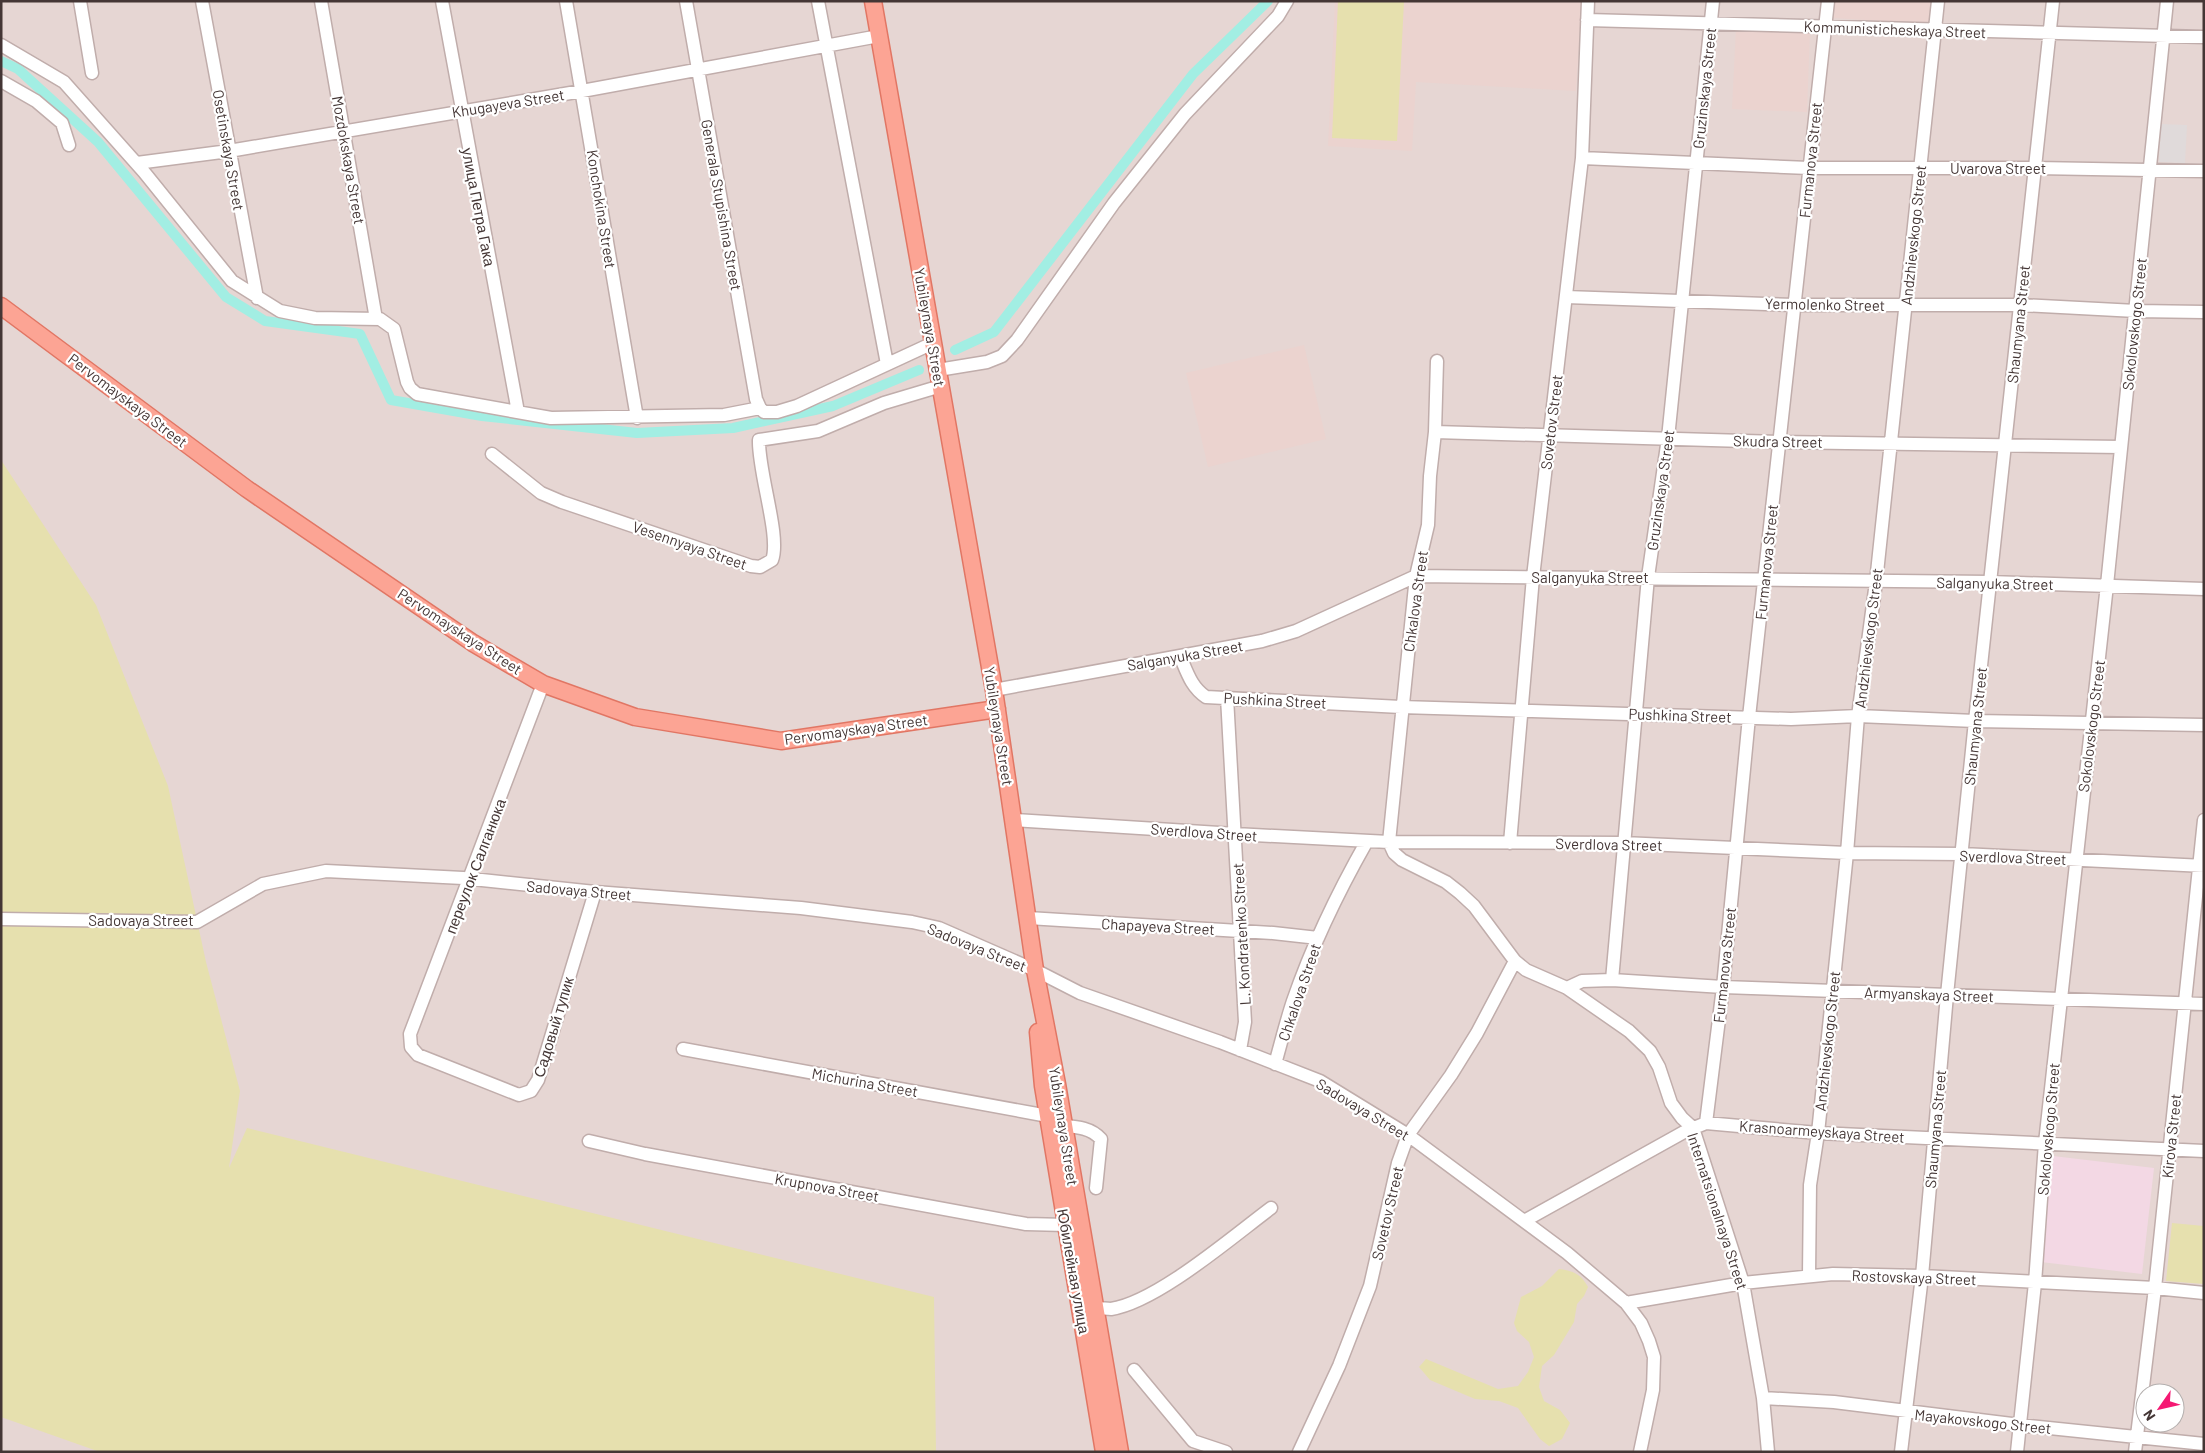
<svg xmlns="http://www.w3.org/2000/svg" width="2205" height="1453" font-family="Barlow,sans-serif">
<rect width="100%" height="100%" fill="#f2e7e5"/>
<path fill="#e6d6d3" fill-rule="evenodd" d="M1 1H2204V1452H1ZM2145 1393H2175V1423H2145Z"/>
<path fill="#ebd3cf" d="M1335 1H1582L1576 91 1416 82 1412 151 1328 146Z
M1834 1H1933L1931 24 1833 18Z
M1736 28 1810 31 1807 112 1732 109Z
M1304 345 1326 439 1208 467 1186 373Z"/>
<path fill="#f3d8e4" d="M2053 1156 2154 1168 2142 1274 2041 1262Z"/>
<path fill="#e6e0ae" d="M1338 1H1404L1397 141 1332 138Z
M1 460 96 605 168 786 206 962 240 1091 229 1168 247 1128 934 1297 936 1452H100L1 1417Z
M2172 1223 2204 1226V1284L2166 1281Z
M1559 1269C1574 1271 1581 1274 1588 1287L1584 1296 1577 1304 1574 1322 1554 1355 1542 1366 1539 1387 1544 1401 1560 1410 1570 1423 1562 1439 1549 1446 1540 1439 1518 1408 1499 1401 1475 1399 1430 1380 1419 1367 1426 1359 1498 1389 1518 1386 1528 1372 1534 1357 1529 1342 1517 1331 1514 1323 1521 1297 1542 1286Z"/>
<path fill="#e0dada" d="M2161 124 2187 125 2185 163 2159 162Z"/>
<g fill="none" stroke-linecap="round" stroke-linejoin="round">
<path stroke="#a2eee3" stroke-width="10" d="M1 61 18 69 98 142 226 297 265 321 360 334 391 400 482 416 637 433 733 428 833 406 919 370
M955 350 994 332 1193 74 1268 1"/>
<g stroke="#c0adab" stroke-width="15">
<path id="minor" d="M80 1 92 73
M202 1 257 298
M321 1 376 319
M442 1 518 412
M566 1 637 418
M686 1 756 399 760 408
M818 1 887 364
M1587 20 2204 37
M1 45 64 82 144 172 232 281 280 311 315 318 380 319 394 329 407 382 410 388 417 394 551 418 724 415 760 408 764 412H777L797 406 933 343
M1 81 36 101 62 123 69 145
M1582 158 1809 168H2036L2204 171
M137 163 229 151 582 91 879 36
M1566 297 1794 305H2021L2136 311 2204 312
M1437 361 1435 432 1430 476 1428 525 1416 576 1389 842 1394 853 1402 860 1446 882 1460 893 1474 906 1515 961 1526 970 1567 988 1629 1031 1650 1051 1659 1067 1671 1103 1682 1118 1693 1128 1743 1283 1763 1398 1768 1452
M938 370 987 362 1002 356 1017 340 1114 203 1185 114 1278 16 1287 1
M1435 432 1779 442 2121 447
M492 454 541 493 562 502 751 566 760 567 772 560C781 537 758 472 759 440L818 431 884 403 941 386
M1180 656C1187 672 1191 687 1206 697L1401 707 1791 719 1858 716 1975 721 2204 725
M543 684 410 1034 411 1047 418 1055 519 1095 531 1091 538 1080 595 892
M994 690 1262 641 1296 631 1416 576 1990 582 2204 589
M1227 697 1245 1022 1240 1050
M1014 820 1235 834 1389 842 1623 843 1847 853 1962 854 2204 866
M1510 843 1533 577 1582 158 1588 1
M1028 918 1273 933 1318 938
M1 919 197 922 263 884 326 871 463 878 595 892 801 908 912 922 939 928 1035 970 1080 993 1220 1042 1320 1081 1408 1135 1567 1253 1626 1303 1641 1323 1649 1341 1654 1357 1653 1390 1640 1452
M1612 980 1648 577 1668 438 1713 1
M1567 988 1582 981 1612 980 1723 987 2204 1004
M683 1049 1048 1116
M1275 1064C1281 1043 1286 1022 1293 1001 1312 946 1338 892 1367 841
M1706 1123 1723 987 1749 717 1828 1
M1064 1126C1078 1127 1091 1128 1101 1139L1096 1188
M589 1141 645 1154 1026 1224 1066 1225
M1524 1221 1684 1132 1706 1123 1818 1133 2204 1151
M1809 1275 1810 1185 1818 1133 1847 853 1858 716 1876 582 1938 1
M1626 1303 1743 1283 1833 1274 1922 1276 2155 1288 2204 1293
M1096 1308C1101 1308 1107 1309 1111 1309 1157 1302 1232 1237 1271 1208
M1134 1370 1193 1441 1226 1452
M1763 1398 1834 1402 2020 1425 2204 1444
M1299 1452 1339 1366 1370 1286 1398 1163 1408 1135 1451 1075 1477 1033 1515 961
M1901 1452 1922 1276 1947 995 1975 721 2053 1
M2017 1452 2035 1283 2045 1143 2107 585 2167 1
M2135 1452 2155 1288 2204 820"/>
</g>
<g stroke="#e17664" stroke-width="19">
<path id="major" d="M873 1 994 690 1035 970 1057 1084 1120 1452
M1 306 247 489 473 643 543 684 635 717 781 741 997 709
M1038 1032 1043 1086 1104 1452"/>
</g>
<use href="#minor" stroke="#fff" stroke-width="12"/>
<use href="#major" stroke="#fca494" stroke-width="16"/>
</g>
<g text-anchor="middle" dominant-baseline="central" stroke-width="4.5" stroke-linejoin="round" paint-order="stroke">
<g font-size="15" fill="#443635" stroke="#fff">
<text transform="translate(1895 29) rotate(2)">Kommunisticheskaya Street</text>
<text transform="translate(1704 88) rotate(-84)">Gruzinskaya Street</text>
<text transform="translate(508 103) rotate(-9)">Khugayeva Street</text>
<text transform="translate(229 150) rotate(80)">Osetinskaya Street</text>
<text transform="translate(349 160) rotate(80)">Mozdokskaya Street</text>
<text transform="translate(1810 160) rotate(-84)">Furmanova Street</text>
<text x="1998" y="168">Uvarova Street</text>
<text transform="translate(722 205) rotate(80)">Generala Stupishina Street</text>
<text transform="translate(479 207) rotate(79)">улица Петра Гака</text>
<text transform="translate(602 209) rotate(81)">Konchokina Street</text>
<text transform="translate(1913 235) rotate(-84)">Andzhievskogo Street</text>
<text transform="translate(1825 304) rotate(1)">Yermolenko Street</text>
<text transform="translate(2018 324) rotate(-84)">Shaumyana Street</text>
<text transform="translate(2134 324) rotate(-84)">Sokolovskogo Street</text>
<text transform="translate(930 327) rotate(80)">Yubileynaya Street</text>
<text transform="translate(128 400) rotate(37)">Pervomayskaya Street</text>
<text transform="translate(1551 422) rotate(-83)">Sovetov Street</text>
<text transform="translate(1778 441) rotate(1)">Skudra Street</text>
<text transform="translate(1660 490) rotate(-82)">Gruzinskaya Street</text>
<text transform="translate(690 545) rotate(19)">Vesennyaya Street</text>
<text transform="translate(1766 562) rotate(-84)">Furmanova Street</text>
<text x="1590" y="577">Salganyuka Street</text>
<text transform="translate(1995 583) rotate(1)">Salganyuka Street</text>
<text transform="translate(1415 601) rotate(-82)">Chkalova Street</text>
<text transform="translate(460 631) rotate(33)">Pervomayskaya Street</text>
<text transform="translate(1868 638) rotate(-83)">Andzhievskogo Street</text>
<text transform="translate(1185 655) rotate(-10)">Salganyuka Street</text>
<text transform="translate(1275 700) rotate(3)">Pushkina Street</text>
<text transform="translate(1680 715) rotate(2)">Pushkina Street</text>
<text transform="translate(999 726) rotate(81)">Yubileynaya Street</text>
<text transform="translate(1975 726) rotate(-84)">Shaumyana Street</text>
<text transform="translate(2091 726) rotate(-83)">Sokolovskogo Street</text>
<text transform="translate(856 729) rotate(-8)">Pervomayskaya Street</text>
<text transform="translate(1204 832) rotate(4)">Sverdlova Street</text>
<text transform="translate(1609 844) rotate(1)">Sverdlova Street</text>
<text transform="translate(2013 857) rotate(2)">Sverdlova Street</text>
<text transform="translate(475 866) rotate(-69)">переулок Салганюка</text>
<text transform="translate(579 890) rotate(5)">Sadovaya Street</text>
<text x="141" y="920">Sadovaya Street</text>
<text transform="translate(1158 926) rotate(3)">Chapayeva Street</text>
<text transform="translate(1241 934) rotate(-93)">L. Kondratenko Street</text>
<text transform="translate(977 947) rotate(22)">Sadovaya Street</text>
<text transform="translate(1724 965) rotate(-84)">Furmanova Street</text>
<text transform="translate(1299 992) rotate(-71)">Chkalova Street</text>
<text transform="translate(1929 994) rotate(2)">Armyanskaya Street</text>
<text transform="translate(553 1027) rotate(-73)">Садовый тупик</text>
<text transform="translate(1827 1041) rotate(-84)">Andzhievskogo Street</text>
<text transform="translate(865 1082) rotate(10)">Michurina Street</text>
<text transform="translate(1363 1109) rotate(31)">Sadovaya Street</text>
<text transform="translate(1064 1126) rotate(81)">Yubileynaya Street</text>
<text transform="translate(1935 1129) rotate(-85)">Shaumyana Street</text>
<text transform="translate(2048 1129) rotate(-85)">Sokolovskogo Street</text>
<text transform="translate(1822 1131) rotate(4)">Krasnoarmeyskaya Street</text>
<text transform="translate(2171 1136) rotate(-84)">Kirova Street</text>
<text transform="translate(827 1187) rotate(10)">Krupnova Street</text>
<text transform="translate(1718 1211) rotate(72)">Internatsionalnaya Street</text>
<text transform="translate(1387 1213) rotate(-77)">Sovetov Street</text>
<text transform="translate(1074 1271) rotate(80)">Юбилейная улица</text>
<text transform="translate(1914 1277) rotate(2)">Rostovskaya Street</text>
<text transform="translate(1983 1421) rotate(6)">Mayakovskogo Street</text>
</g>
</g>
<rect width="2205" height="1453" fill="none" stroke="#443635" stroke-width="5"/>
<g transform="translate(2160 1408) rotate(236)"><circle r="24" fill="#ffffff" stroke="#b4afae"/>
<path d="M0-4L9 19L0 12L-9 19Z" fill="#f51973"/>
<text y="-8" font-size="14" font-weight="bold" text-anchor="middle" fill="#443635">N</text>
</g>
</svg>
